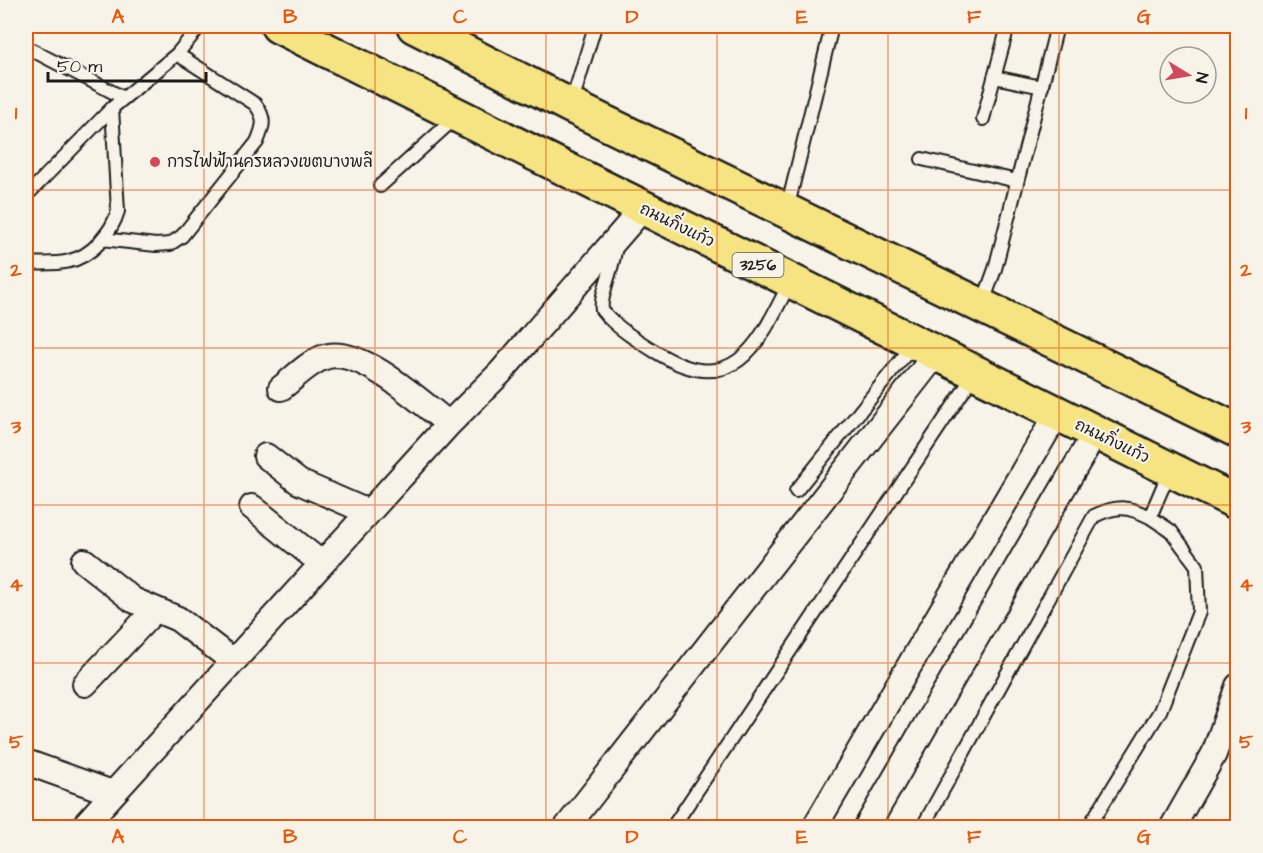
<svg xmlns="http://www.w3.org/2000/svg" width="1263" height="853" font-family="'Architects Daughter','Playpen Sans Thai',sans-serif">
<rect width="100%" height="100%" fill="#f7f3e8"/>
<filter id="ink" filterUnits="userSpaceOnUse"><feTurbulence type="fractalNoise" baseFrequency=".0167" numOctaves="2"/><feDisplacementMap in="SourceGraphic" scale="12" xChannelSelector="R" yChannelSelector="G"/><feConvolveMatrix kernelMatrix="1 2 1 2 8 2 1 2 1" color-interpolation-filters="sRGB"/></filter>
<g filter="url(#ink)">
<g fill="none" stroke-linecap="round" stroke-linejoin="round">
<g stroke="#1c1c1c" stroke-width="16">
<path id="service" d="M26 47 124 98
M994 77 1042 87
M571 105 595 26
M983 119 1008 26
M922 159 1017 181
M380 186 455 118
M26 196 112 108 177 54 200 26
M787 209 832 26
M102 239 156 245 170 244 182 236 257 142C264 126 266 118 255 104L177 54
M616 244C615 265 599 296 602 310 615 327 638 341 656 352 734 401 759 344 790 282
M26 263C55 264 78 266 99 243 108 232 114 225 118 211L112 108
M982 305 995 269 1057 26
M796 491 914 344
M672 828 974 375
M922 828 1094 516C1117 505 1127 506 1150 517
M1088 828 1160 711 1199 612 1197 566 1171 531 1150 517 1170 470"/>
</g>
<g stroke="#1c1c1c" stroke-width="28">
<path id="minor" d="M281 388C294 378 307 364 322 358 357 342 421 403 449 424
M266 456 299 482 368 512
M252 507 321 563
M84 561 133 600 178 619 233 661
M85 684 155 610
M26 762 112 793
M82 828 449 424 500 373 643 208
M566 828 936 354
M814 828 1057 414
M866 828 1095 433
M1172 828 1214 754 1238 686"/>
</g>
<g stroke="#1c1c1c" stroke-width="38">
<path id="primary" d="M278 26 1238 503
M414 26 571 106 1238 431"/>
</g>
<use href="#service" stroke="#f7f3e8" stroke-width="12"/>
<use href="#minor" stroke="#f7f3e8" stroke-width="24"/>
<use href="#primary" stroke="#f6e381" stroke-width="33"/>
</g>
</g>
<path fill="none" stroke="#e8590c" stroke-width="1.5" stroke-opacity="0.55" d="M204 26V828M375 26V828M546 26V828M717 26V828M888 26V828M1059 26V828M26 190H1238M26 348H1238M26 505H1238M26 663H1238"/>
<circle fill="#d1495b" stroke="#f7f3e8" stroke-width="2" cx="155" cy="162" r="6"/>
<g text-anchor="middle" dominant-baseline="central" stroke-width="4.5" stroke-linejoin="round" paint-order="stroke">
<rect fill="#f7f3e8" stroke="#5e5c59" stroke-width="1.5" x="732.5" y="253" width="51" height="24" rx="4.5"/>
<g font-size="15" font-weight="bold" fill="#1c1c1c">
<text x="758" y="265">3256</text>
</g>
<g font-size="16" fill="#1c1c1c" stroke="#f7f3e8" text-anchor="start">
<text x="167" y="162">การไฟฟ้านครหลวงเขตบางพลี</text>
</g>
<g font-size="16" fill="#1c1c1c" stroke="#f7f3e8">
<text transform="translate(677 225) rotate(26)">ถนนกิ่งแก้ว</text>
<text transform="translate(1112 441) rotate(26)">ถนนกิ่งแก้ว</text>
</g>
</g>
<rect width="1263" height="853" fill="none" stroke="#f7f3e8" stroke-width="66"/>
<g transform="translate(1188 75) rotate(101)"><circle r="28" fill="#f7f3e8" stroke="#9f9d96" stroke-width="1.5"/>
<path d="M0-4.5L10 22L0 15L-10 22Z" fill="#d1495b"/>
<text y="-9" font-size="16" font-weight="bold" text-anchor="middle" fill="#1c1c1c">N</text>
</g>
<path d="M48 72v9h158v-9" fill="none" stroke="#1c1c1c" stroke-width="3"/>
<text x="57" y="72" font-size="18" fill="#1c1c1c" stroke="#f7f3e8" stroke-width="4.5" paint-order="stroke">50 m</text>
<rect x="33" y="33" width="1197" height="787" fill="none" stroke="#e8590c" stroke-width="2"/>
<g font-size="20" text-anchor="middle" font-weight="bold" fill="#e8590c">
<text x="118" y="23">A</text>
<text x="290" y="23">B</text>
<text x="460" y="23">C</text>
<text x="632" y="23">D</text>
<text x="802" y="23">E</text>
<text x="974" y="23">F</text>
<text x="1144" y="23">G</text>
<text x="16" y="119">1</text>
<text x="1246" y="119">1</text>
<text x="16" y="276">2</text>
<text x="1246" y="276">2</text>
<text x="16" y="433">3</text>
<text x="1246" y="433">3</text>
<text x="16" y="591">4</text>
<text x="1246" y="591">4</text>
<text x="16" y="748">5</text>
<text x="1246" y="748">5</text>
<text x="118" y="843">A</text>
<text x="290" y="843">B</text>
<text x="460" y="843">C</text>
<text x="632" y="843">D</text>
<text x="802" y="843">E</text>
<text x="974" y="843">F</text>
<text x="1144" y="843">G</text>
</g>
</svg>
